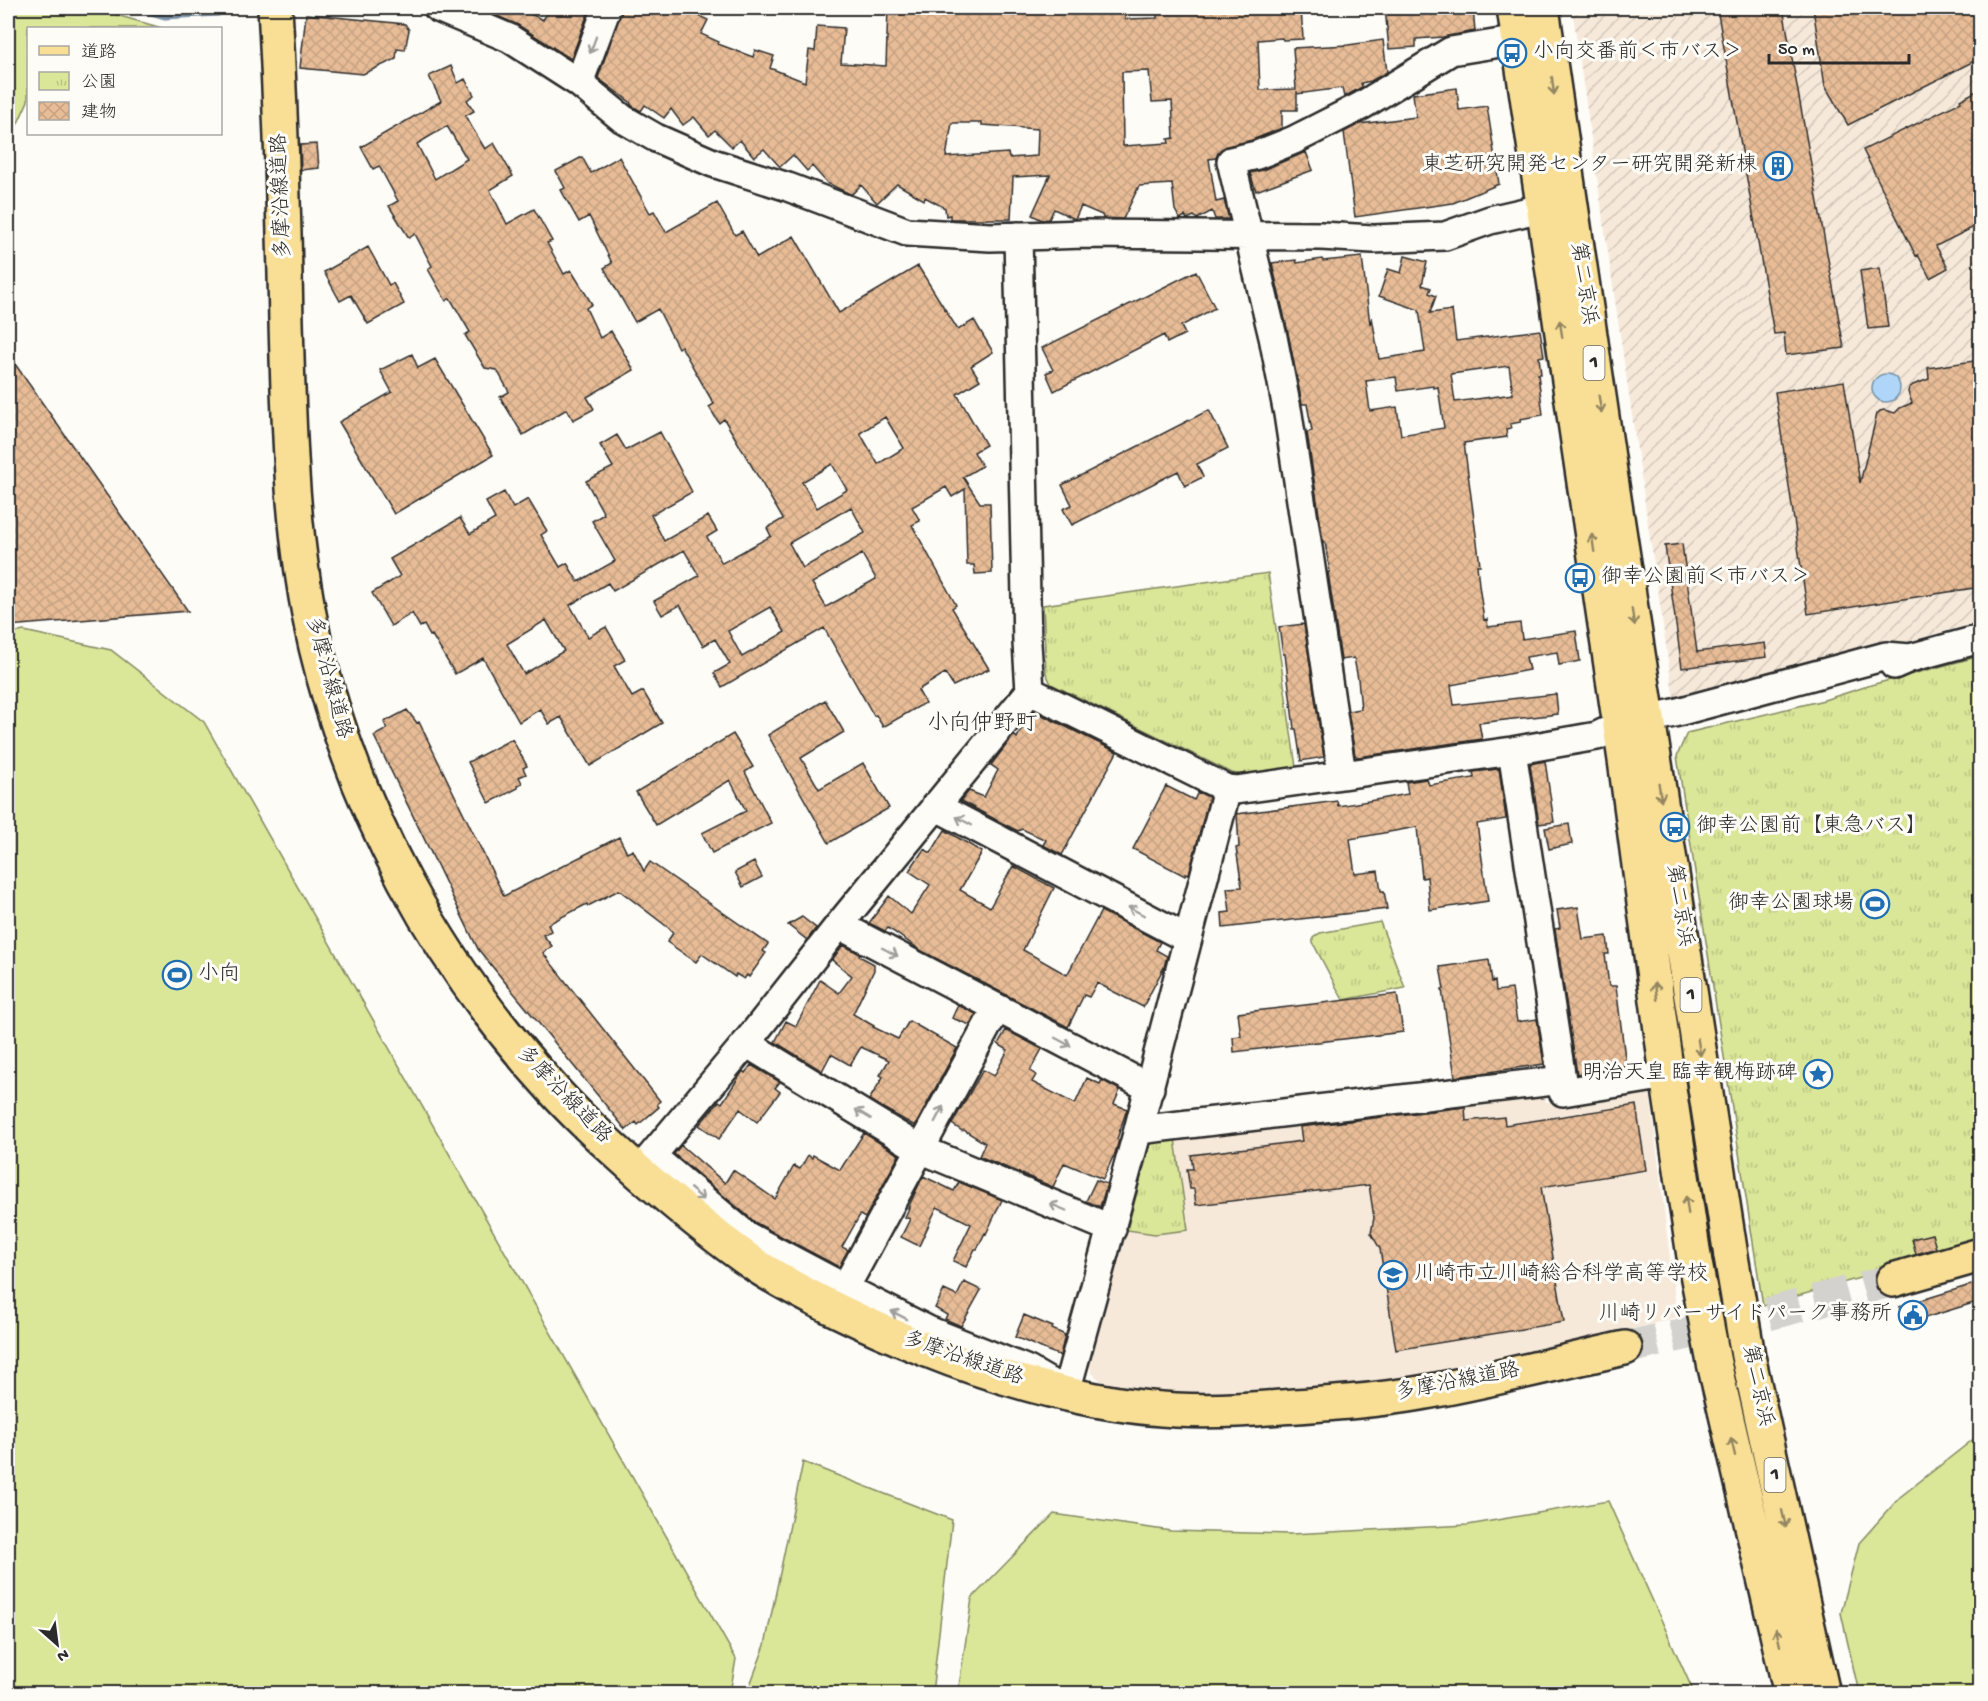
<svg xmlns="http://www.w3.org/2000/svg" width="1988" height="1701" font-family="'Gochi Hand','Klee One',sans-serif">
<defs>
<pattern id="industrial-furrows" width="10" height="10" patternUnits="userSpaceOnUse" patternTransform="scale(1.5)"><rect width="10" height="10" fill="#f6e9da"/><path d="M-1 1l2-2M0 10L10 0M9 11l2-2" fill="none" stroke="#d3c8bb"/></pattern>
<pattern id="park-tufts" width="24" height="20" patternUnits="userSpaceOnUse" patternTransform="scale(1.5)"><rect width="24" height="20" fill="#dae698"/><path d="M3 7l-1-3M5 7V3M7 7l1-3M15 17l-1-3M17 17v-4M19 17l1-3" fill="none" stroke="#bbc583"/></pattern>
<pattern id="building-cross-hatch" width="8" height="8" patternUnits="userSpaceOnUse" patternTransform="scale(1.5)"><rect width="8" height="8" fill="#e7bc97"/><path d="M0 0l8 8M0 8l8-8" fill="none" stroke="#c6a282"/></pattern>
</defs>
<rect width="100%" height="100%" fill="#fdfcf7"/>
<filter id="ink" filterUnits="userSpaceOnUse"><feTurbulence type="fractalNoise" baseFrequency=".0167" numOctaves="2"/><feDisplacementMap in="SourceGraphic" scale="12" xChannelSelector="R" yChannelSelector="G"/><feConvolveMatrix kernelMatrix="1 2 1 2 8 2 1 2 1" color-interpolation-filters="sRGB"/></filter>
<g filter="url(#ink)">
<path fill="#f6e9da" d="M1649 1085 1677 1317 1510 1363 1412 1380 1285 1396 1204 1395 1123 1388 1102 1382 1092 1373 1089 1363 1127 1230 1155 1234 1174 1132 1543 1087 1546 1102Z"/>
<path fill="url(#industrial-furrows)" d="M1572 8H1980V622L1681 701 1675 700 1673 694Z"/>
<path fill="#dae698" stroke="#828862" stroke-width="1.5" d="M8 8H92L162 28H28V101L8 145Z
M24 631 111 650 204 722 736 1659 730 1693H8V634Z
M1980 1434V1693H1859L1841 1613 1859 1543 1900 1497Z
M803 1462 952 1520 932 1693H747L765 1645Z
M1608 1501 1694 1693H958L972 1598 1054 1514 1171 1531 1291 1534 1468 1525Z"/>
<path fill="url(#park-tufts)" stroke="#828862" stroke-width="1.5" d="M1268 573 1296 767 1241 775 1232 773 1051 684 1046 673 1043 605Z
M1980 656V1243L1763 1306 1677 756 1687 733 1824 700 1871 685Z
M1380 922 1405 988 1343 1000 1313 943V938L1320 933Z
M1174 1132 1188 1230 1155 1234 1127 1230 1152 1135Z"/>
<path fill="#afd6f9" stroke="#7a92a7" stroke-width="1.5" d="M1872 388a14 14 0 1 1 28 0a14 14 0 1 1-28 0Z"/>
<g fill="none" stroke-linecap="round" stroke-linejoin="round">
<path stroke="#7a92a7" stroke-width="5" d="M134 8 165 17 218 14"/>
</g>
<path fill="url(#building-cross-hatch)" stroke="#2b2b2b" stroke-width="1.5" fill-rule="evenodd" d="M479 8H519L543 20 550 8H590L571 59 518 25Z
M622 8H683L708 20 701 34 719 42 718 44 753 57 755 50 774 56 770 68 805 82 809 50 815 51 817 26 844 28 841 63 886 66 888 8H1125V19L1157 18V8H1301L1303 39 1283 40 1282 38 1258 40 1260 90 1296 89 1293 48 1348 45 1383 40 1387 72 1371 81 1361 83 1362 87 1344 97 1342 88 1297 94V91V110H1282V128L1252 140 1227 146 1220 150 1216 158 1209 159 1216 202 1224 200 1229 219H1215L1212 211 1197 219 1194 216 1187 219 1185 216 1180 219 1175 210 1172 184 1139 186 1123 219 1103 218 1102 215 1081 206 1075 219 1054 209 1049 219 1042 220 1032 215 1050 175 1013 177 1011 219H950V215L946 216 945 208 925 197 924 200 897 184 877 203 861 185 852 194H850L827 183 812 166 807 171 793 155 780 167 764 149 754 157 740 140 732 147 715 130 709 135 694 117 683 125 671 109 664 118 645 105 641 111 632 106 630 102 598 78ZM1149 71 1152 102 1172 101 1174 138 1168 139 1169 143 1123 146 1122 72ZM952 123H982V125L1038 129 1037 156 1009 158 1008 153 946 157Z
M1385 8H1473L1475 31 1443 37 1416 39V47L1389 49Z
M1717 8H1783L1844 348 1786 355 1784 333 1774 334Z
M1813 8H1980V58L1848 125 1825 86Z
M306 14 405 24 409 30 405 50 397 49 396 59 363 74 300 68Z
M451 66 458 83 465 79 474 95 467 100 474 111 465 116 485 149 494 143 513 176 490 190 507 224 534 209 552 241 547 243 564 274 571 270 592 304 586 308 600 338 611 331 634 370 587 397 594 409 573 420 567 409 523 435 500 397 509 392 497 370 485 368 465 335 470 332 450 298 446 301 428 269 432 266 415 234 409 238 389 206 398 201 379 166 373 169 361 147 441 101 429 76ZM447 126 467 159 435 179 417 144Z
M1457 88 1459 110 1487 106 1499 184 1453 203 1355 217 1344 132 1359 124 1416 117 1413 94Z
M1980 89V224L1936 246 1948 268 1930 278 1918 255 1916 256 1863 150 1961 102 1960 100Z
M317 144 319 168 301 170 300 145Z
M1306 152 1313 170 1256 191 1250 173 1263 170Z
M582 157 591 173 619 157 650 213 654 211 666 232 717 203 735 235 742 231 757 258 794 236 839 313 918 266 958 330 974 320 993 352 971 366 980 380 957 394 986 445 974 452 982 466 963 477 980 503H990L992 573 975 574 974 565H967L965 489 952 497 946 487 912 507 920 521 912 525 956 605 952 608 989 669 953 686 945 673 918 690 925 703 883 727 876 715 874 716 824 628 722 687 714 673 730 664 715 639 703 646 680 605 662 615 654 601 699 576 684 550 613 591 608 583 570 605 588 637 606 627 625 660 614 666 632 697 643 691 662 723 590 766 561 717 549 724 540 709 519 722 483 658 455 674 432 635 430 636 424 625 420 627 412 613 391 626 372 593 400 576 390 559 460 518 470 534 495 519 486 502 504 492 513 508 528 499 547 531 541 535 560 567 567 563 578 582 615 561 592 521 604 514 586 481 613 467 600 445 617 435 626 450 660 432 692 492 651 515 664 541 708 516 717 531 707 537 722 563 771 536 767 528 783 519 724 419 719 423 709 407 714 404 707 392 681 346 678 348 658 309 635 322 604 268 612 263 589 216 579 222 561 190 565 188 556 171ZM885 417 904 448 878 464 860 433ZM832 464 847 490 817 508 802 482ZM851 507 865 533 803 568 789 543ZM862 554 876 579 826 607 812 583ZM770 607 785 632 742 657 728 631ZM546 620 564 651 524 674 507 644Z
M368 247 389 285 393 283 404 304 368 324 351 295 340 301 324 272Z
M1405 256 1427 262 1422 285 1431 288 1429 293 1436 296 1430 313 1452 310 1456 341 1540 330 1544 356 1539 357 1541 374H1538L1543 415 1520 419 1521 422 1510 424 1511 428 1506 429 1507 437 1464 443 1480 565H1477L1479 585 1484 620 1487 619 1488 627 1520 623 1522 639 1576 631 1580 661 1559 665 1557 652 1526 657 1529 670 1451 685 1454 705 1556 694 1558 714 1479 723 1482 739 1358 757 1355 755 1348 711 1361 709 1358 679 1354 658 1341 660 1328 572H1330L1325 542H1323L1307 432 1312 431 1307 404H1302L1288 333 1272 263 1296 260 1297 263 1322 259 1323 261 1362 257 1370 324 1372 317 1379 359 1425 352 1419 310 1379 296 1388 269 1401 273ZM1509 366 1513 394 1455 402 1451 374ZM1396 377 1398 391 1433 386V388L1438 387 1444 428 1401 435 1397 407 1370 411 1366 381Z
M1880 268 1888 327 1868 329 1860 271Z
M1196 271 1215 308 1181 326 1185 334 1167 343 1164 335 1054 391 1046 373 1053 370 1042 348Z
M8 354 188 611 8 626Z
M412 354 418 368 435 359 493 455 394 514 339 422 392 392 380 370Z
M1980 360V587L1808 614 1775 392 1844 381 1860 483 1877 414 1880 411 1884 410 1895 413 1900 408 1912 403 1908 392 1909 388 1913 385 1929 379 1928 368Z
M1209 410 1228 448 1197 464 1203 477 1185 486 1178 471 1072 525 1063 509 1072 505 1062 485Z
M1682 544 1697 652 1765 643 1767 657 1682 668 1665 546Z
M1304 624 1324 757 1301 761 1296 729H1294L1285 654H1283L1279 627Z
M825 700 844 732 801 758 819 789 863 763 889 808 829 843 768 735Z
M407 710 417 723 419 722 504 896 619 837 627 853 633 850 644 871 650 862 768 944 763 951 766 953 749 977 747 975 744 979 736 974 735 977 702 954 696 962 667 942 673 933 670 929 619 890 588 906 587 904 548 924 551 931 543 935 552 946 543 953 660 1101 657 1104 659 1107 638 1125 636 1122 626 1130 478 949 374 736 387 729 384 722Z
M1034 711 1117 752 1062 855 1043 845 1046 840 1022 829 1018 831 1002 823 961 801 969 791 984 797 998 770 991 765 1014 735 1017 738 1024 723 1027 724Z
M733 734 753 767 745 772 771 823 712 853 702 833 746 811 730 780 656 825 636 792Z
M512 739 527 766 523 768 526 774 519 777 522 783 517 786 518 788 489 803 468 762Z
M1545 761 1554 822 1539 824 1530 764Z
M1499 769 1506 819 1477 824 1488 901 1430 910 1427 877 1422 878 1417 827 1350 839 1355 874 1378 871 1381 891H1384L1387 909 1223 928 1222 913 1230 912 1227 888 1242 887 1236 848 1239 847 1237 814 1337 801 1338 806 1375 800 1408 794 1406 782 1427 779 1429 785 1474 778 1473 772Z
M1166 786 1194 800 1198 792 1209 797 1189 874 1186 873 1185 876 1133 849Z
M1569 824 1572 844 1549 849 1545 828Z
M945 830 982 852 960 890 990 907 1013 866 1054 888 1023 950 1067 975 1101 911 1160 942 1156 950 1167 956 1164 967 1143 1007 1097 983 1089 997 1084 995 1068 1027 922 951 888 928 885 931 869 923 889 896 911 914 930 885 909 871 924 849 931 853Z
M754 862 762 877 743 887 735 872Z
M1578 907 1583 939 1607 936 1609 954H1605L1609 986H1616L1626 1066 1577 1074 1555 929 1560 928 1557 910Z
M802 917 816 928 807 940 788 925Z
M843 945 860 954 859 956 874 964V970L853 1014 874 1026 873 1027 898 1039 909 1021 957 1048 915 1126 869 1100 883 1077 880 1075 889 1060 861 1047 850 1065 831 1054 822 1071 775 1042 786 1021 796 1026 820 980 839 993 852 976 832 960Z
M1489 960 1492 982 1495 981 1496 991 1512 989 1517 1022 1537 1019 1544 1064 1455 1077 1442 990 1444 989 1440 967Z
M1397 994 1403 1032 1234 1052 1233 1037 1241 1036 1238 1013Z
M958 1005 976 1014 970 1025 952 1018Z
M1006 1030 1042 1049 1030 1071 1036 1075 1032 1082 1075 1104 1087 1078 1100 1084 1102 1080 1120 1090 1114 1104 1127 1109 1117 1139 1119 1140 1114 1157H1113L1103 1179 1064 1163 1053 1187 979 1156 985 1143 964 1130 962 1131 952 1124 983 1070 994 1076 1008 1050 998 1044Z
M751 1065 780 1082 775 1088 780 1092 757 1122 740 1109 719 1139 699 1125 719 1101 722 1103 743 1071 745 1073Z
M1636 1105 1646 1170 1541 1187 1564 1322 1396 1350 1380 1249 1371 1233 1374 1218 1369 1185 1196 1205 1194 1189H1190L1187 1169H1193L1191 1155 1302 1141 1300 1127 1465 1107 1466 1121 1504 1117 1505 1125Z
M864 1133 899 1155 865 1218 860 1215 842 1247 848 1250 839 1267 756 1223 674 1154 681 1145 725 1183 733 1170 775 1199 794 1166 800 1169 808 1155 812 1158 813 1155 840 1170Z
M923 1176 954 1191 959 1182 1002 1200 986 1234 985 1233 977 1249H975L966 1267 953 1261 971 1224 937 1207 919 1246 901 1237 910 1219 905 1217 909 1208H908Z
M1096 1180 1107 1184 1100 1207 1086 1201Z
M1932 1234 1936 1248 1916 1254 1912 1239Z
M964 1282 981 1290 961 1326 945 1319 947 1315 935 1308 944 1290 957 1296Z
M1977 1283 1980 1301 1905 1324 1899 1307Z
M1024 1315 1053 1327 1052 1329 1065 1335 1060 1356 1015 1337Z"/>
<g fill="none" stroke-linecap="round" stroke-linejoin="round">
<path stroke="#d3d2ce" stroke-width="33" stroke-dasharray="33 16" stroke-linecap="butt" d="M1625 1348 1765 1315 1893 1280"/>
<g stroke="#2b2b2b" stroke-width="32">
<path id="minor" d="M438 8 509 38 579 83 623 119 656 138 713 163 788 187 907 232 990 237 1084 234 1321 236 1373 239 1445 236 1490 220 1542 208
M579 83 607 8
M1018 236 1027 643 1030 691
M1894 665 1910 658 1980 639
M1342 774 1288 414 1273 337 1231 161 1257 155 1294 140 1361 106 1451 51 1519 40
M1227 789 1138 1130 1562 1080 1512 751
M935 806 1188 939
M839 925 1150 1088
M997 1008 845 1288 928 1330 1028 1370 1066 1392 1138 1130
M746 1043 920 1149 1112 1229
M1562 1080 1563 1092 1667 1075
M652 1156 747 1236 845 1288
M639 1171 746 1043 839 925 1030 691 1227 789 1236 790 1512 751 1597 736 1620 725 1674 713 1886 656 1910 658"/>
</g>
<g stroke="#2b2b2b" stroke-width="38">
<path id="major" d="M275 8C281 112 284 217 286 322 289 431 291 540 316 647 355 811 436 960 549 1085 577 1117 609 1145 641 1174 679 1207 718 1240 760 1268 813 1301 870 1327 927 1350 1001 1380 1096 1406 1176 1410 1211 1412 1246 1410 1281 1407 1327 1404 1374 1401 1420 1393 1489 1381 1557 1363 1625 1348
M1893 1280 1980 1255"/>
</g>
<g stroke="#2b2b2b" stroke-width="38">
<path id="highway" d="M1514 8 1625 760 1667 1075 1695 1263
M1542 8 1612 485 1731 1256"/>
</g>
<use href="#minor" stroke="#fdfcf7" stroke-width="27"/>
<use href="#major" stroke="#f9df96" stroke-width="33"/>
<use href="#highway" stroke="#f9df96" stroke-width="33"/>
<g stroke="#2b2b2b" stroke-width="38" stroke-linecap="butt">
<path id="highway-bridge" d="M1731 1256 1748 1356 1823 1694
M1695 1263 1714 1363 1791 1694"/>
</g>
<use href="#highway-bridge" stroke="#f9df96" stroke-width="33"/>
</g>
<defs><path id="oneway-shaft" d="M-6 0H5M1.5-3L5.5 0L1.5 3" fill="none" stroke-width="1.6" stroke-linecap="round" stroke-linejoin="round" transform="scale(1.5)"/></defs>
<g stroke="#9e9e9b">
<use href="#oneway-shaft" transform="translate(593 45) rotate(110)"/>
<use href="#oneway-shaft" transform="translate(964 821) rotate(-152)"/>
<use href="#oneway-shaft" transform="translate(1136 911) rotate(-152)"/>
<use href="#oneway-shaft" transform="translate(890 952) rotate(28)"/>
<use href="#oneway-shaft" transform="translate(1063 1042) rotate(28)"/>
<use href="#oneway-shaft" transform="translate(863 1114) rotate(-149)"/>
<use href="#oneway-shaft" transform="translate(939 1114) rotate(-62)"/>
<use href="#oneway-shaft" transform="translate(697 1194) rotate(40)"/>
<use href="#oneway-shaft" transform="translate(1058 1207) rotate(-157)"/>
<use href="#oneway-shaft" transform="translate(899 1315) rotate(-153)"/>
</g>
<g stroke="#928560">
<use href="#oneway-shaft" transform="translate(1553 86) rotate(83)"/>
<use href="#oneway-shaft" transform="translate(1561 329) rotate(-99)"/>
<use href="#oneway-shaft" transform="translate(1600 404) rotate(81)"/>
<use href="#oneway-shaft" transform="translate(1593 543) rotate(-98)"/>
<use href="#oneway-shaft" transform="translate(1633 617) rotate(81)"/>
<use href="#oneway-shaft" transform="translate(1660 792) rotate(81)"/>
<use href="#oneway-shaft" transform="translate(1656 991) rotate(-98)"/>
<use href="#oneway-shaft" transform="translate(1699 1047) rotate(81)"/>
<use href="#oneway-shaft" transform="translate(1687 1205) rotate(-98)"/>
<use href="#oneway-shaft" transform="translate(1733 1447) rotate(-103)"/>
<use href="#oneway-shaft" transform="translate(1784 1519) rotate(77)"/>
<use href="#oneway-shaft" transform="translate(1778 1637) rotate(-103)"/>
</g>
</g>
<defs>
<g id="bus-ring" transform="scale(1.5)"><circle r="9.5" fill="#fdfcf7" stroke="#1f6fb2" stroke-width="1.5"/><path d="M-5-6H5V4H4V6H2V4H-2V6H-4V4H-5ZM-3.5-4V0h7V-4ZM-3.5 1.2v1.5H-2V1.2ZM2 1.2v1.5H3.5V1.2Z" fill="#1f6fb2"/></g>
<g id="building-ring" transform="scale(1.5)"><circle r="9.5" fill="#fdfcf7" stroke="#1f6fb2" stroke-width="1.5"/><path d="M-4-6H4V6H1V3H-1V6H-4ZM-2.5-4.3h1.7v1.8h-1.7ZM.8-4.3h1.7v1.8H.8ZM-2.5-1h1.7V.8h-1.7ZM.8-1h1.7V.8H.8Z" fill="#1f6fb2"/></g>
<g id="stadium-ring" transform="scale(1.5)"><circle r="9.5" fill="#fdfcf7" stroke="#1f6fb2" stroke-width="1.5"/><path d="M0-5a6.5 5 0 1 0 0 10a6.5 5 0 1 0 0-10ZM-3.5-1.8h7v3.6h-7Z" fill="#1f6fb2"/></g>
<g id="sight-ring" transform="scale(1.5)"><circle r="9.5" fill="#fdfcf7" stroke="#1f6fb2" stroke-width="1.5"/><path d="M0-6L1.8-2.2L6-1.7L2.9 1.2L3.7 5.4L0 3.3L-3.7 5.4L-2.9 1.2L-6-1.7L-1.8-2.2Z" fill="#1f6fb2"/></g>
<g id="school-ring" transform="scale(1.5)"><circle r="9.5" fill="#fdfcf7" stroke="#1f6fb2" stroke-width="1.5"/><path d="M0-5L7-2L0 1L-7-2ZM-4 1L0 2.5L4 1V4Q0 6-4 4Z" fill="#1f6fb2"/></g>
<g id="civic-ring" transform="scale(1.5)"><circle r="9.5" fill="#fdfcf7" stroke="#1f6fb2" stroke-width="1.5"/><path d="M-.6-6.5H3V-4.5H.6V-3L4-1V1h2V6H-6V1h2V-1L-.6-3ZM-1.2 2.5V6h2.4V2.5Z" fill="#1f6fb2"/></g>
</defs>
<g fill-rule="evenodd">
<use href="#bus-ring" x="1512" y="53"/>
<use href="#building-ring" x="1778" y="166"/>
<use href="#bus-ring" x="1580" y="578"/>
<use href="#bus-ring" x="1675" y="827"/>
<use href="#stadium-ring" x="1875" y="904"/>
<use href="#stadium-ring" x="177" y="975"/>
<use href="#sight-ring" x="1818" y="1074"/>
<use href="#school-ring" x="1393" y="1275"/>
<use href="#civic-ring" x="1913" y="1315"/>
</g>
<g text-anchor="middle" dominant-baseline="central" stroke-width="6" stroke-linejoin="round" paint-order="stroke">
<g fill="#fdfcf7" stroke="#6a6a68" stroke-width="1.5">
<rect x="1583.5" y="346" width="21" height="34" rx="4.5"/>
<rect x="1680.5" y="978" width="21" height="34" rx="4.5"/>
<rect x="1764.5" y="1458" width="21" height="34" rx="4.5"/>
</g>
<g font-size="20" font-weight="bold" fill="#2b2b2b">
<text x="1594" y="363">1</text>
<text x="1691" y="995">1</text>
<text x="1775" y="1475">1</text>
</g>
<g font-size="21" fill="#2b2b2b" stroke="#fdfcf7" text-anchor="start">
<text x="1533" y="53">小向交番前＜市バス＞</text>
<text x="1757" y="166" text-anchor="end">東芝研究開発センター研究開発新棟</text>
<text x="1601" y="578">御幸公園前＜市バス＞</text>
<text x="1696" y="827">御幸公園前【東急バス】</text>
<text x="1854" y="904" text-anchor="end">御幸公園球場</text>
<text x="198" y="975">小向</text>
<text x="1797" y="1074" text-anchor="end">明治天皇 臨幸観梅跡碑</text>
<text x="1414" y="1275">川崎市立川崎総合科学高等学校</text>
<text x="1892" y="1315" text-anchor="end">川崎リバーサイドパーク事務所</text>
</g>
<g font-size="21" fill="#2b2b2b" stroke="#fdfcf7">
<text transform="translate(283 196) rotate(-92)">多摩沿線道路</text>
<text transform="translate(1582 284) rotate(81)">第二京浜</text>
<text transform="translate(327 678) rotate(75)">多摩沿線道路</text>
<text transform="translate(1678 906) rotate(81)">第二京浜</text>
<text transform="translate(563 1096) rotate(46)">多摩沿線道路</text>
<text transform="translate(963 1360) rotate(19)">多摩沿線道路</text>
<text transform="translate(1458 1383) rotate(-11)">多摩沿線道路</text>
<text transform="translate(1756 1386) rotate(78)">第二京浜</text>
</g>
<g font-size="22" fill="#2b2b2b" stroke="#fdfcf7">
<text x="982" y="725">小向仲野町</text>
</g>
</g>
<rect width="1988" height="1701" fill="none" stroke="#fdfcf7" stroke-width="30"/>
<rect x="15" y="15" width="1958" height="1671" fill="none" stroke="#2b2b2b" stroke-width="2" filter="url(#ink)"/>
<rect x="27" y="27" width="195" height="108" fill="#fdfcf7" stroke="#a9a8a5" stroke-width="1.5"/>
<rect x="39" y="46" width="30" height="9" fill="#f9df96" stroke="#a9a8a5" stroke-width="1.5"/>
<text x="81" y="57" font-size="18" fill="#2b2b2b">道路</text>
<rect x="39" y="72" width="30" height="18" fill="url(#park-tufts)" stroke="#a9a8a5" stroke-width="1.5"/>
<text x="81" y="87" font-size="18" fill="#2b2b2b">公園</text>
<rect x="39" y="102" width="30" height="18" fill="url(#building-cross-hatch)" stroke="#a9a8a5" stroke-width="1.5"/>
<text x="81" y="117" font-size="18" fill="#2b2b2b">建物</text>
<g transform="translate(57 1644) rotate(152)" stroke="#fdfcf7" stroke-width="4.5" paint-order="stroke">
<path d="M0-4.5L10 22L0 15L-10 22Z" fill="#2b2b2b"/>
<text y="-9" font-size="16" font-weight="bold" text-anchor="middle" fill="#2b2b2b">N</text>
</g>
<path d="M1769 54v9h140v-9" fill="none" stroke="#2b2b2b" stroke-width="3"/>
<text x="1778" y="54" font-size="18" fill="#2b2b2b" stroke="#fdfcf7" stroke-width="4.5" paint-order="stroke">50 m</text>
</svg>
